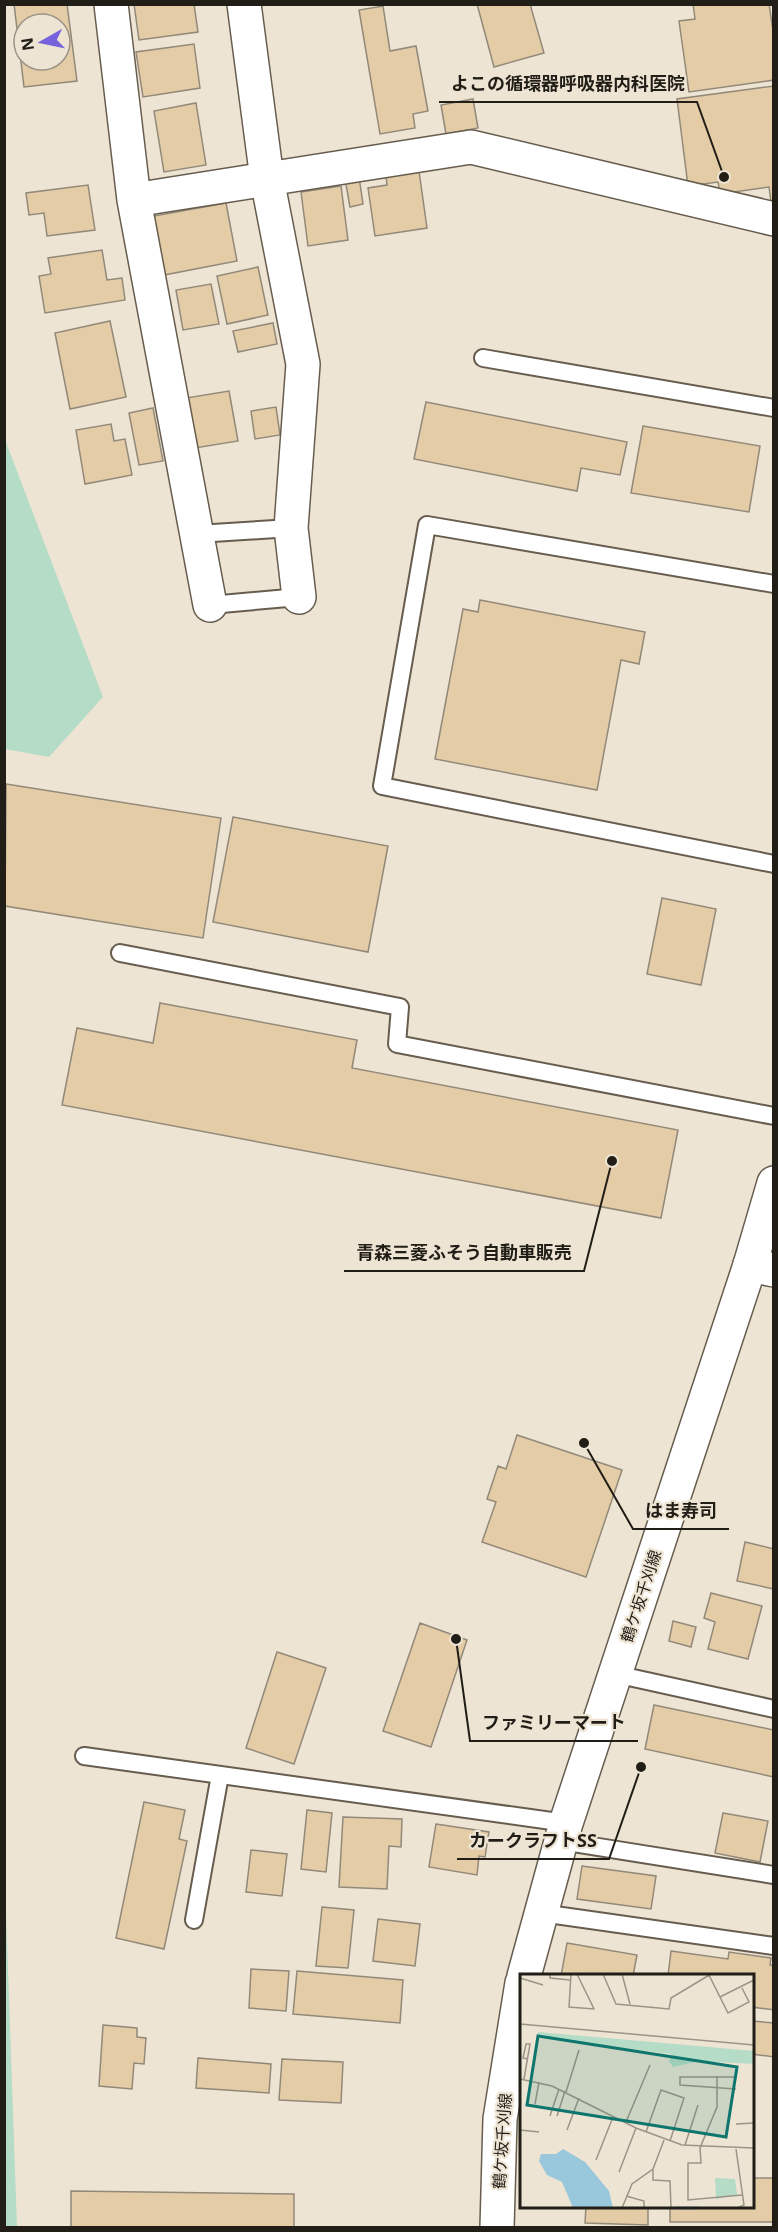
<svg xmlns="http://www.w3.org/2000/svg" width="778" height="2232" font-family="'Noto Sans','Noto Sans JP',sans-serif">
<rect width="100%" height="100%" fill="#eee4d3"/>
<path fill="#b4dcc7" d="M4 437 103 697 49 757 5 749Z
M4 1854 17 2227V2228L4 2227Z"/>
<path fill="#e4cca6" stroke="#92897a" stroke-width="1.5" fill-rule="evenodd" d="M14 4H67L77 81 24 87ZM24 24H60V60H24Z
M134 4H194L198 32 139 40Z
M477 4H530L544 53 494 67Z
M693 4H769L774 37V80L689 92 679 21 695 19Z
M383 6 390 51 416 46 428 111 413 114 415 128 380 134 359 10Z
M194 44 200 88 143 97 136 52Z
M774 86V202H771L769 187 720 194 718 182 688 186 677 99Z
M473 99 478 128 446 134 441 105Z
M196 103 206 165 164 172 154 111Z
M419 171 427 228 375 236 368 188 387 185 386 176Z
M359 177 363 204 350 207 345 179Z
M88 185 95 230 47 236 44 213 29 215 26 193Z
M341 186 348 240 308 246 301 192Z
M226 203 237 261 164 275 154 216Z
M102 250 107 280 122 278 125 300 45 313 39 276 51 274 48 258Z
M258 267 268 315 227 324 217 276Z
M211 284 219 324 183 330 176 290Z
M110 321 126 397 70 409 55 333Z
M273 323 277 344 238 352 233 331Z
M229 391 238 441 195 448 186 398Z
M426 402 627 442 620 475 581 468 577 491 414 459Z
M276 407 280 435 255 439 251 411Z
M153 408 163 461 139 465 129 413Z
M111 424 114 441 125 439 132 475 85 484 76 430Z
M643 426 760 446 749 512 631 493Z
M480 600 645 632 639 664 621 660 597 790 435 759 463 609 478 612Z
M6 784 221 818 203 938 5 906Z
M233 817 388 846 368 952 213 922Z
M662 898 716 909 701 985 647 974Z
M160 1003 357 1040 352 1068 678 1130 661 1218 62 1105 77 1028 153 1043Z
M517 1435 622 1470 586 1577 482 1542 496 1502 487 1499 498 1466 506 1469Z
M745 1542 774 1549V1589L737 1581Z
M711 1593 762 1606 748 1659 708 1649 715 1622 704 1618Z
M673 1621 696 1627 691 1647 669 1641Z
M420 1623 467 1640 431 1747 383 1731Z
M277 1652 326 1668 294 1764 246 1748Z
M654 1705 774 1730V1777L645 1749Z
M144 1802 185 1810 179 1839 187 1841 164 1949 116 1938Z
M307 1810 332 1813 326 1872 301 1869Z
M723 1813 768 1821 760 1862 715 1853Z
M343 1817 402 1819 401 1847 389 1846 387 1889 339 1887Z
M436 1824 489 1832 485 1857 479 1856 477 1875 429 1867Z
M251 1850 287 1854 282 1896 246 1892Z
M582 1866 656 1876 651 1909 577 1899Z
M322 1907 354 1910 348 1968 316 1966Z
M378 1919 420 1924 415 1966 373 1961Z
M567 1943 637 1955 633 1976H561Z
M671 1951 728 1959 729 1952 771 1958 770 1965H774V2010L752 2007V1976H668Z
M251 1969 289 1971 286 2011 249 2008Z
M297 1971 403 1980 400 2023 293 2014Z
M752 2021 774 2023V2057L752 2054Z
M103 2025 137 2028V2037L146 2038 144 2064 134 2063 132 2089 99 2086Z
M198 2058 271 2064 269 2093 196 2088Z
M282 2059 343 2062 341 2103 279 2100Z
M752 2178H774V2222H670V2206H752Z
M71 2191 294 2194V2228H71Z
M586 2206H648V2225L585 2223Z"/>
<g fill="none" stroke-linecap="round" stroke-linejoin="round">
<g stroke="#665d4f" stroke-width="20">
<path id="service" d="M483 358 774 408
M197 534 291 528
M774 584 427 525 382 786 774 864
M210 605 299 597
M120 953 400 1007 397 1044 774 1116
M615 1674 774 1709
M84 1756 566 1823
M561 1841 774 1875
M541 1913 774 1946
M194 1920 220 1775"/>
</g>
<g stroke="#665d4f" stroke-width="36">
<path id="minor" d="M111 4 134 200 210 605
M244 4 267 179 303 364 291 528 299 597
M134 200 471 147 774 219
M750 1265 774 1270"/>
</g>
<g stroke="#665d4f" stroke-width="36">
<path id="secondary" d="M524 1976 566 1823 750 1265 774 1183
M497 2228 500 2119 522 1983"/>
</g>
<use href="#service" stroke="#fff" stroke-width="16"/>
<use href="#minor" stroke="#fff" stroke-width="33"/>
<use href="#secondary" stroke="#fff" stroke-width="33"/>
</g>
<g text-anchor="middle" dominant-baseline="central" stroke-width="4.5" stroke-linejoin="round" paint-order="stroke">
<g font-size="16" fill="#211d17" stroke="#eee4d3">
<text transform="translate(641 1596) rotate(-72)">鶴ケ坂千刈線</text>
<text transform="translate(502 2141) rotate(-86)">鶴ケ坂千刈線</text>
</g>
</g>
<g transform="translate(520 1974)">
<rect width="234" height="234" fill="#eee4d3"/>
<path d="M18 58 234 77V90L179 87 153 93 149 87 151 80 17 63ZM195 204 215 205 217 221 196 225Z" fill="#b4dcc7"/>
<path d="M43 175 65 188 89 217 93 234H53L42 208 27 201 19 187 21 180H36Z" fill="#99c7dc"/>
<path fill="none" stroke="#99c7dc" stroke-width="3" d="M155 234H179"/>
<path fill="none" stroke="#9c9488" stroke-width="1.5" d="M30 0V4L50 6M51 0 49 33 74 35 57 0M83 0 96 30 149 35 151 24 191 0M102 0 110 30M189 1 200 23 234 6M0 4 23 11M200 23 208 39 229 28 222 14M0 50 234 71M197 102V133L180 174 181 189H168V226L222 221M216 103H160V111L216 115M0 105 32 112 116 154 162 171 234 174M4 105 10 70H6L3 84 8 85M46 118 59 76M15 130 19 108M30 142 39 115M37 142 45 117M106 148 130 91M216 150 234 149M0 156 19 158M47 156 59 124M126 158 141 116 164 124 150 167M165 171 178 131M216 175 224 231 217 234M76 186 93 143M133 195V206L150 207 151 234M99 198 116 154M106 222 124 227V234M102 234 112 210 133 195 144 166"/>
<path fill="#0f766e" fill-opacity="0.15" stroke="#0f766e" stroke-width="3" d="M18 62 217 93 206 163 7 131Z"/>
<rect width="234" height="234" fill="none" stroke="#211d17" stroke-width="3"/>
</g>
<path fill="none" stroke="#211d17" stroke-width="2" d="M724 177L697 102H439M612 1161L584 1271H344M584 1443L633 1529H729M456 1639L470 1741H638M641 1767L609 1859H457"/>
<g fill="#211d17" stroke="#eee4d3" stroke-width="2">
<circle cx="724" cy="177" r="6"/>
<circle cx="612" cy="1161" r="6"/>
<circle cx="584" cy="1443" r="6"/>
<circle cx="456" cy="1639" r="6"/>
<circle cx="641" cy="1767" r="6"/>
</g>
<g font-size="18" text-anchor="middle" font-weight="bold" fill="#211d17" stroke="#eee4d3" stroke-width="4.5" stroke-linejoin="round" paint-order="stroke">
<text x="568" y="90">よこの循環器呼吸器内科医院</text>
<text x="464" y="1259">青森三菱ふそう自動車販売</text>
<text x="681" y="1517">はま寿司</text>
<text x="554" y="1729">ファミリーマート</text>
<text x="533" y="1847">カークラフトSS</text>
</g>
<rect width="778" height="2232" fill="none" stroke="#211d17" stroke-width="12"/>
<g transform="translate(42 42) rotate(261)"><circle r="28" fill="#eee4d3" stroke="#9c9488" stroke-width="1.5"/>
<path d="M0-4.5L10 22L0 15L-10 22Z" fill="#7662dd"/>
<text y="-9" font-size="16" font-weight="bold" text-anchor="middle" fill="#211d17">N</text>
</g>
</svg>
